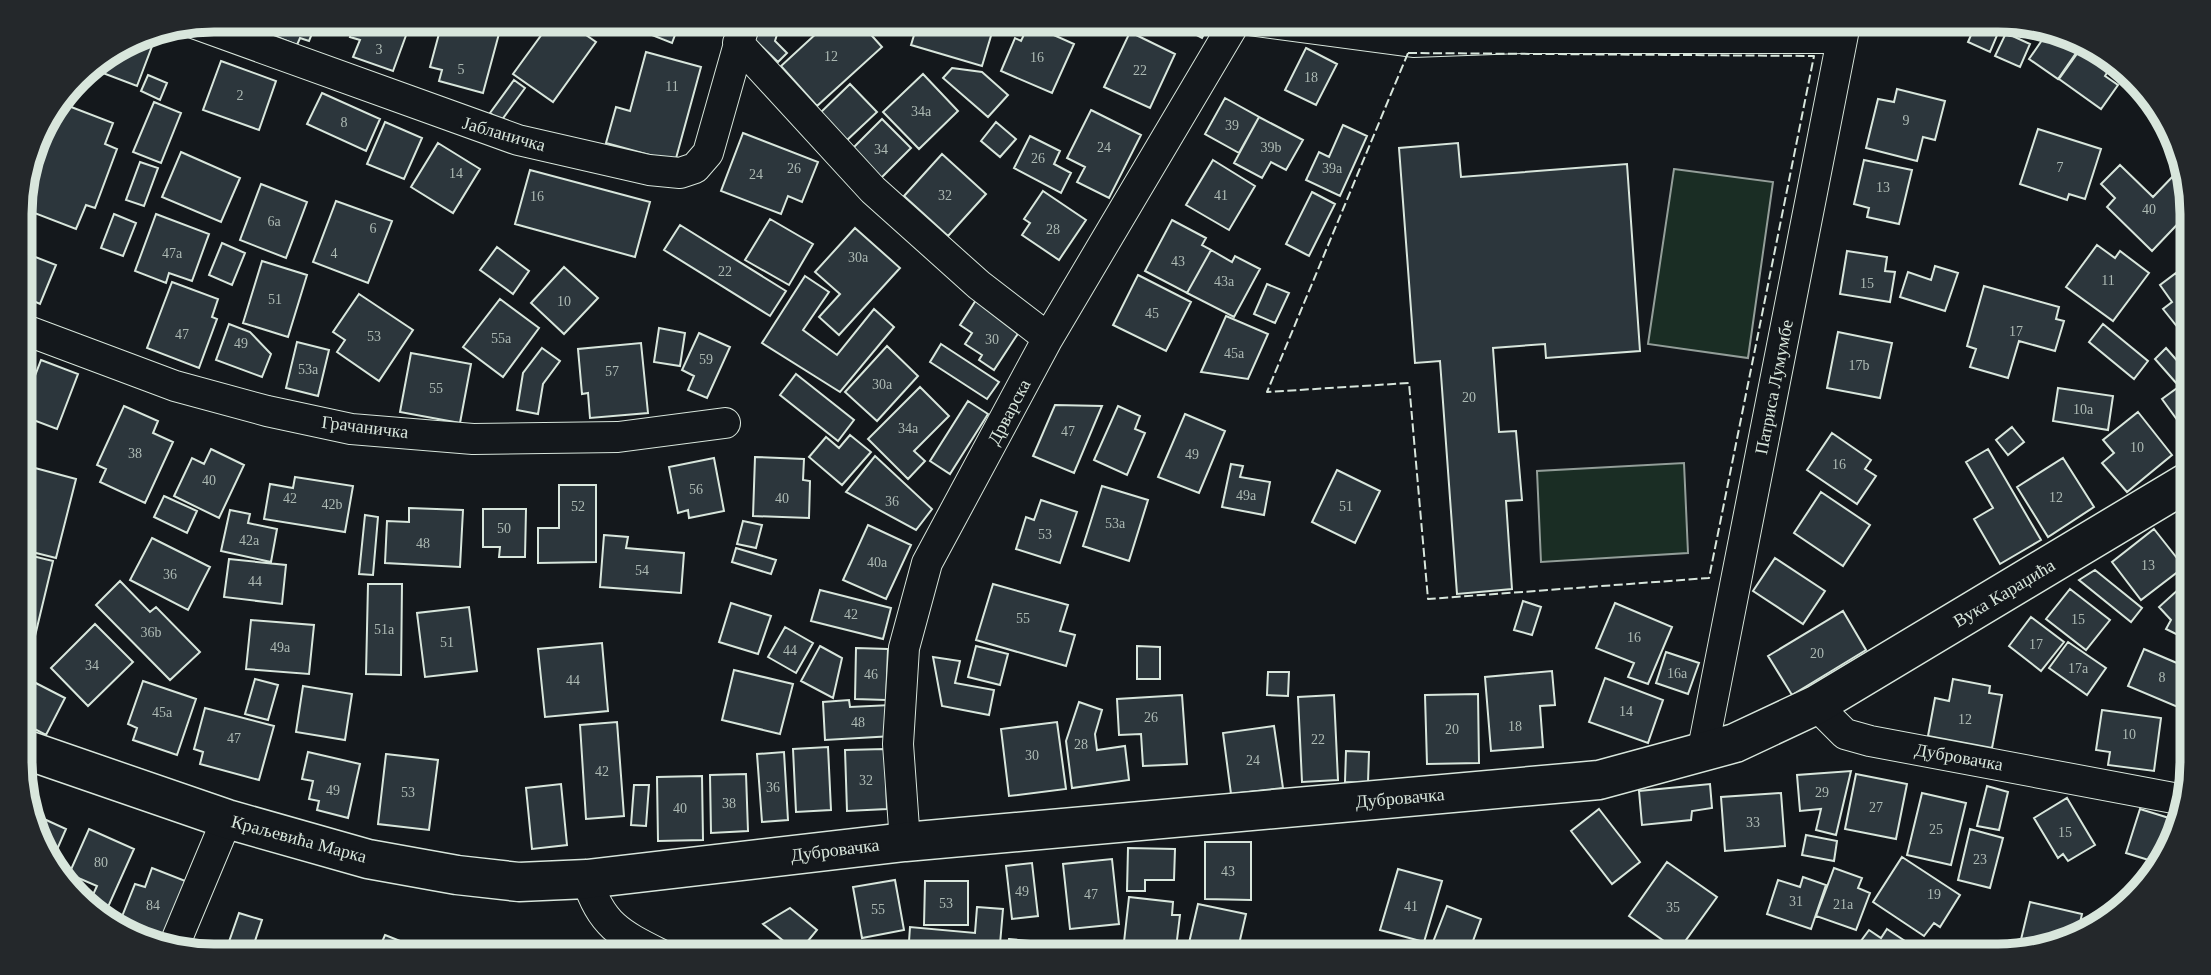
<svg xmlns="http://www.w3.org/2000/svg" width="2211" height="975" font-family="'Times New Roman',serif">
<rect width="100%" height="100%" fill="#14181c"/>
<path fill="#1a2d24" stroke="#939e99" stroke-width="2" d="M1674 169 1773 182 1748 358 1648 344Z
M1684 463 1688 553 1541 562 1537 471Z"/>
<path fill="#2c363c" stroke="#d8e6dc" stroke-width="2" d="M233 19H318L309 41 300 38 297 45Z
M357 19H412L393 71 353 57 360 40 350 37Z
M443 19H458L500 30 483 93 439 81 442 70 430 67Z
M553 19H563L596 42 553 102 513 74Z
M626 19H681L672 43 624 24Z
M762 19H782L775 41 787 53 778 62 755 40Z
M832 19H857L882 47 817 106 781 66Z
M919 19H996L982 66 911 45Z
M1166 19H1212L1202 38Z
M1978 19 2001 26 1990 52 1968 42Z
M1029 24 1074 44 1052 93 1001 71 1015 38 1021 41Z
M2049 30 2072 34 2083 43 2058 79 2029 59Z
M1130 32 1175 54 1150 108 1104 87Z
M2006 33 2030 44 2020 67 1995 56Z
M138 35 154 41 137 86 87 67Z
M2084 44 2112 65 2105 76 2118 85 2101 109 2059 79Z
M1306 48 1337 64 1316 105 1285 90Z
M646 52 701 67 675 162 606 143 616 107 630 111Z
M221 61 276 81 259 130 203 110Z
M952 68 982 72 1008 95 988 117 943 78Z
M923 74 958 111 919 149 883 112Z
M148 75 167 83 160 100 141 91Z
M514 80 525 88 501 121 490 113Z
M850 84 877 112 846 141 819 114Z
M1897 89 1945 101 1935 140 1923 137 1917 161 1866 148 1878 99 1894 102Z
M322 93 380 119 366 151 307 124Z
M1225 98 1259 117 1239 153 1205 134Z
M154 102 181 113 161 163 133 152Z
M66 105 113 123 105 144 117 149 95 208 86 205 76 229 24 209 30 193 23 190 46 119 50 114 61 119Z
M1091 110 1141 135 1109 198 1077 182 1085 167 1067 158Z
M1259 117 1303 140 1286 170 1271 162 1262 178 1234 163Z
M882 119 911 148 880 179 851 150Z
M385 122 422 138 404 179 367 164Z
M996 122 1016 139 1000 157 981 141Z
M1343 125 1367 136 1340 196 1306 180 1319 152 1329 157Z
M2038 129 2101 149 2085 199 2069 194 2067 200 2020 184Z
M743 133 818 162 802 202 788 196 781 214 721 191Z
M1030 136 1060 151 1054 164 1071 173 1061 193 1014 168Z
M438 143 480 169 453 213 411 187Z
M1458 143 1461 177 1627 164 1640 351 1546 358 1545 344 1493 348 1499 432 1516 431 1522 500 1506 501 1512 589 1457 594 1440 361 1415 363 1399 148Z
M181 152 240 178 221 222 162 197Z
M942 154 986 194 948 236 904 196Z
M1213 160 1255 186 1229 230 1186 205Z
M1864 160 1912 170 1899 224 1867 217 1869 208 1854 204Z
M140 162 158 168 144 206 126 200Z
M2120 165 2153 197 2176 173 2182 179 2185 177 2190 189V211L2152 251 2107 207 2115 198 2101 184Z
M530 170 650 202 635 257 515 224Z
M261 184 307 202 286 258 240 240Z
M1043 191 1086 220 1059 260 1022 235 1030 223 1024 219Z
M1312 192 1335 204 1309 256 1286 244Z
M336 201 392 221 368 283 313 262Z
M114 214 136 223 123 256 101 248Z
M156 214 209 234 192 281 169 273 166 283 135 271Z
M770 219 813 244 789 285 745 260Z
M1172 220 1206 238 1202 245 1211 250 1187 293 1145 271Z
M680 225 786 291 770 316 664 250Z
M855 228 900 268 839 335 819 317 840 294 815 272Z
M222 243 245 253 232 285 209 275Z
M2097 245 2115 258 2120 251 2149 273 2113 321 2066 287Z
M497 247 529 271 513 294 480 270Z
M1211 250 1232 262 1235 256 1260 269 1234 317 1187 293Z
M20 251 56 265 40 304 27 298 25 303 20 301Z
M1847 251 1887 257 1885 271 1895 272 1890 302 1840 294Z
M262 261 307 275 288 337 243 323Z
M1935 266 1958 273 1945 311 1900 297 1908 272 1931 280Z
M564 267 598 298 564 334 531 303Z
M2176 273 2190 291 2191 344 2163 309 2172 302 2160 285Z
M1138 275 1191 302 1166 351 1113 325Z
M805 276 829 292 803 330 837 355 874 309 894 327 840 392 762 343Z
M172 282 218 299 212 317 217 319 199 368 147 348Z
M1267 284 1289 293 1275 323 1254 314Z
M1984 286 2059 307 2056 319 2064 321 2055 351 2019 341 2008 378 1970 367 1976 349 1967 346Z
M359 294 413 330 379 381 337 352 345 340 333 332Z
M500 299 539 328 503 377 463 347Z
M976 300 1021 329 994 370 979 360 982 355 965 344 972 333 960 325Z
M1226 316 1268 334 1248 379 1201 372Z
M229 324 250 332 271 354 262 377 216 360Z
M2103 324 2148 361 2134 379 2089 342Z
M659 328 685 333 680 366 654 362Z
M1838 332 1892 343 1880 398 1827 388Z
M699 333 730 347 707 398 688 390 694 376 682 370Z
M297 342 329 350 318 396 286 388Z
M641 343 648 413 590 418 588 393 582 394 578 349Z
M941 344 999 382 987 399 930 362Z
M887 346 918 376 877 421 845 392Z
M542 348 560 361 543 384 538 414 517 410 523 373Z
M2166 348 2188 373 2177 384 2155 359Z
M411 353 471 364 460 423 400 412Z
M41 360 78 374 57 429 20 415Z
M796 374 854 420 838 441 780 395Z
M2188 380 2191 383V439L2162 399Z
M920 387 949 416 914 451 925 461 908 479 868 439Z
M2058 388 2113 396 2108 430 2053 421Z
M968 401 988 414 950 474 930 461Z
M1055 405 1102 406 1074 473 1033 456Z
M124 406 158 421 153 433 173 442 145 503 100 482 106 469 97 465Z
M1118 406 1140 416 1135 429 1145 433 1127 475 1094 460Z
M2138 412 2172 455 2127 492 2102 463 2114 453 2103 440Z
M1185 414 1225 431 1199 493 1158 477Z
M2012 427 2024 442 2008 455 1996 440Z
M1832 433 1871 460 1865 469 1876 476 1857 504 1807 470Z
M850 435 871 452 842 485 809 457 826 437 839 448Z
M211 449 244 465 219 518 174 496 192 458 204 464Z
M1988 449 2041 540 2000 564 1974 519 1993 508 1966 462Z
M875 456 932 509 916 530 846 492Z
M755 457 804 459 803 480 810 481 809 518 753 516Z
M714 458 724 511 689 518 688 510 678 513 669 467Z
M2063 458 2094 507 2048 537 2017 487Z
M1231 464 1243 466 1240 477 1270 482 1264 515 1222 507Z
M35 468 76 479 56 558 20 549V527Z
M1337 470 1380 491 1355 543 1312 522Z
M295 477 353 486 345 532 264 519 270 484 293 488Z
M559 485H596V562L538 563V528H559Z
M1102 486 1148 500 1129 561 1083 546Z
M1821 492 1870 525 1843 566 1794 533Z
M164 496 197 511 187 533 154 517Z
M1041 500 1077 512 1060 563 1016 549 1026 517 1034 520Z
M409 508 463 510 460 567 385 563 387 521 409 522Z
M483 509H526L525 557H499L500 547H483Z
M230 510 250 514 248 523 277 529 271 562 221 551Z
M365 515 378 517 373 575 359 574Z
M743 521 762 525 756 548 737 544Z
M868 525 911 545 886 599 843 580Z
M2154 529 2184 567 2141 600 2112 562Z
M604 535 628 537 626 548 684 553 681 593 600 587Z
M152 538 210 567 188 610 130 580Z
M736 548 776 560 771 574 732 562Z
M20 553 53 561 35 636 21 633Z
M1775 558 1825 591 1803 624 1753 591Z
M229 559 286 565 282 604 224 597Z
M2095 570 2142 608 2131 622 2079 580Z
M2191 578V634L2188 640 2166 629 2171 620 2159 607Z
M120 581 150 612 156 607 200 652 170 680 96 605Z
M368 584H402L401 675 366 674Z
M993 584 1068 605 1060 631 1075 635 1066 666 976 640Z
M2070 589 2110 620 2086 650 2046 619Z
M820 590 891 608 883 639 811 621Z
M1523 601 1541 607 1532 635 1514 630Z
M731 603 771 616 758 654 719 642Z
M1615 603 1672 627 1648 684 1628 677 1634 663 1596 648Z
M469 607 477 671 425 677 417 613Z
M1843 611 1866 650 1792 695 1768 656Z
M2031 617 2064 642 2041 671 2009 646Z
M251 620 314 625 309 674 246 669Z
M95 624 133 662 88 706 51 668Z
M785 627 813 643 796 673 768 657Z
M2068 642 2106 668 2087 695 2049 668Z
M602 643 608 711 545 717 538 649Z
M820 646 842 658 833 698 801 681Z
M976 646 1008 654 1000 685 968 677Z
M1137 646 1160 647V679H1137Z
M856 648 888 649 886 700 855 699Z
M2144 649 2191 669 2192 713 2128 686Z
M1666 652 1699 663 1688 694 1656 683Z
M933 657 960 661 955 683 994 690 989 715 942 706Z
M734 670 793 684 780 734 722 720Z
M1552 671 1555 705 1540 706 1543 747 1491 751 1485 677Z
M1268 672H1289L1288 696 1267 695Z
M1605 678 1663 700 1648 743 1589 722Z
M28 679 65 698 46 735 21 722V692Z
M255 679 278 685 268 720 245 714Z
M1953 679 1990 686 1989 693 2002 695 1992 748 1928 736 1935 698 1949 701Z
M143 681 196 699 177 755 133 740 137 728 128 724Z
M303 686 352 694 345 740 296 732Z
M1478 694 1479 763 1427 764 1425 695Z
M1182 695 1187 764 1143 766 1141 734 1119 735 1117 699Z
M1334 695 1338 780 1302 782 1298 697Z
M849 700 850 707 891 705 893 736 825 740 823 702Z
M1079 702 1102 710 1095 734 1097 750 1125 746 1129 780 1072 788 1066 741Z
M205 708 274 726 259 780 200 764 203 752 194 749Z
M2102 710 2161 718 2154 771 2108 765 2110 752 2096 750Z
M617 722 624 816 586 819 580 725Z
M1057 722 1066 789 1009 796 1001 729Z
M1274 726 1283 788 1231 794 1223 733Z
M828 747 831 810 796 812 793 749Z
M885 749 887 809 847 811 845 750Z
M1346 751 1369 752 1368 783 1345 782Z
M308 752 360 764 348 818 317 810 319 801 309 799 313 781 302 779Z
M784 752 788 820 762 822 757 754Z
M386 754 438 760 429 830 378 824Z
M1851 771 1836 835 1816 830 1821 809 1800 811 1797 775Z
M746 774 748 831 711 833 710 775Z
M1856 774 1907 784 1896 839 1845 829Z
M702 776 703 840 658 841 657 777Z
M561 784 567 845 532 849 526 788Z
M1710 784 1712 808 1692 811 1691 820 1642 825 1639 791Z
M634 785H649L646 826 631 825Z
M1987 786 2008 792 1999 830 1977 826Z
M1781 793 1785 846 1725 851 1721 797Z
M1922 793 1966 803 1951 865 1907 855Z
M2067 798 2095 845 2068 861 2063 854 2058 858 2034 818Z
M1599 809 1640 862 1612 884 1571 831Z
M2140 809 2169 818 2155 862 2126 853Z
M44 819 66 829 52 861 35 821 42 824Z
M89 829 134 849 108 907 91 899 97 886 69 874Z
M1970 829 2003 838 1990 888 1958 880Z
M1806 835 1837 841 1834 861 1802 855Z
M1205 842H1251V900L1205 899Z
M1128 848 1175 849 1174 880H1145V891H1127Z
M1902 857 1960 895 1940 927 1934 923 1924 936 1873 902Z
M1112 859 1119 924 1070 929 1063 864Z
M1667 862 1717 897 1678 951 1629 916Z
M1032 863 1038 916 1012 919 1006 866Z
M152 868 188 882 164 941 119 924 135 884 145 887Z
M1834 868 1862 878 1858 888 1870 893 1856 930 1816 916Z
M1398 869 1442 881 1424 942 1380 930Z
M1803 877 1826 885 1811 929 1767 914 1778 880 1800 887Z
M895 880 904 930 862 938 853 887Z
M925 881H968V925H924Z
M1129 897 1173 902 1172 915H1180L1176 948 1124 942Z
M2030 902 2082 914 2078 932 2018 952Z
M1198 904 1246 914 1237 953 1189 943Z
M1447 906 1481 919 1473 941 1487 946 1483 955H1428Z
M977 907 1003 909 999 956H908L910 927 975 933Z
M790 908 817 930 798 953 763 924Z
M239 913 262 920 250 956H224Z
M1887 929 1908 943 1906 946 1919 955H1864L1855 949 1869 930 1881 938Z
M385 935 418 948 415 956H376Z
M1009 939 1041 942 1040 956H1008Z"/>
<g fill="none" stroke-linecap="round" stroke-linejoin="round">
<g stroke="#d8e6dc" stroke-width="32">
<path id="street" d="M1241 19 1413 42 1521 38H1842
M193 23 518 140 649 170 680 173 695 168 708 153 746 19
M738 43 873 190 979 285 1048 338
M20 328 175 386 267 411 351 429 473 439 618 437 725 423
M1816 705 1845 734 1870 741 2184 800
M1702 754 1846 19
M905 842 898 744 904 648 927 563 1048 338 1237 19
M587 879C601 926 622 935 664 956
M173 948 227 819"/>
</g>
<g stroke="#d8e6dc" stroke-width="41">
<path id="secondary" d="M21 748 227 819 368 859 457 875 519 882 587 879 905 842 1599 780 1735 743 1816 705 2191 480"/>
</g>
<use href="#street" stroke="#14181c" stroke-width="30"/>
<use href="#secondary" stroke="#14181c" stroke-width="38"/>
<path stroke="#d8e6dc" stroke-width="2" stroke-dasharray="9 3.5" stroke-linecap="butt" d="M1408 53 1814 56 1709 578 1428 599 1409 383 1267 392Z"/>
</g>
<g text-anchor="middle" dominant-baseline="central" stroke-width="5" stroke-linejoin="round" paint-order="stroke">
<g font-size="14" fill="#adbab4">
<text x="379" y="49">3</text>
<text x="831" y="56">12</text>
<text x="1037" y="57">16</text>
<text x="461" y="69">5</text>
<text x="1140" y="70">22</text>
<text x="1311" y="77">18</text>
<text x="672" y="86">11</text>
<text x="240" y="95">2</text>
<text x="921" y="111">34a</text>
<text x="1906" y="120">9</text>
<text x="344" y="122">8</text>
<text x="1232" y="125">39</text>
<text x="1104" y="147">24</text>
<text x="1271" y="147">39b</text>
<text x="881" y="149">34</text>
<text x="1038" y="158">26</text>
<text x="2060" y="167">7</text>
<text x="794" y="168">26</text>
<text x="1332" y="168">39a</text>
<text x="456" y="173">14</text>
<text x="756" y="174">24</text>
<text x="1883" y="187">13</text>
<text x="945" y="195">32</text>
<text x="1221" y="195">41</text>
<text x="537" y="196">16</text>
<text x="2149" y="209">40</text>
<text x="274" y="221">6a</text>
<text x="373" y="228">6</text>
<text x="1053" y="229">28</text>
<text x="172" y="253">47a</text>
<text x="334" y="253">4</text>
<text x="858" y="257">30a</text>
<text x="1178" y="261">43</text>
<text x="725" y="271">22</text>
<text x="2108" y="280">11</text>
<text x="1224" y="281">43a</text>
<text x="1867" y="283">15</text>
<text x="275" y="299">51</text>
<text x="564" y="301">10</text>
<text x="1152" y="313">45</text>
<text x="2016" y="331">17</text>
<text x="182" y="334">47</text>
<text x="374" y="336">53</text>
<text x="501" y="338">55a</text>
<text x="992" y="339">30</text>
<text x="241" y="343">49</text>
<text x="1234" y="353">45a</text>
<text x="706" y="359">59</text>
<text x="1859" y="365">17b</text>
<text x="308" y="369">53a</text>
<text x="612" y="371">57</text>
<text x="882" y="384">30a</text>
<text x="436" y="388">55</text>
<text x="1469" y="397">20</text>
<text x="2083" y="409">10a</text>
<text x="908" y="428">34a</text>
<text x="1068" y="431">47</text>
<text x="2137" y="447">10</text>
<text x="135" y="453">38</text>
<text x="1192" y="454">49</text>
<text x="1839" y="464">16</text>
<text x="209" y="480">40</text>
<text x="696" y="489">56</text>
<text x="1246" y="495">49a</text>
<text x="2056" y="497">12</text>
<text x="290" y="498">42</text>
<text x="782" y="498">40</text>
<text x="892" y="501">36</text>
<text x="332" y="504">42b</text>
<text x="578" y="506">52</text>
<text x="1346" y="506">51</text>
<text x="1115" y="523">53a</text>
<text x="504" y="528">50</text>
<text x="1045" y="534">53</text>
<text x="249" y="540">42a</text>
<text x="423" y="543">48</text>
<text x="877" y="562">40a</text>
<text x="2148" y="565">13</text>
<text x="642" y="570">54</text>
<text x="170" y="574">36</text>
<text x="255" y="581">44</text>
<text x="851" y="614">42</text>
<text x="1023" y="618">55</text>
<text x="2078" y="619">15</text>
<text x="384" y="629">51a</text>
<text x="151" y="632">36b</text>
<text x="1634" y="637">16</text>
<text x="447" y="642">51</text>
<text x="2036" y="644">17</text>
<text x="280" y="647">49a</text>
<text x="790" y="650">44</text>
<text x="1817" y="653">20</text>
<text x="92" y="665">34</text>
<text x="2078" y="668">17a</text>
<text x="1677" y="673">16a</text>
<text x="871" y="674">46</text>
<text x="2162" y="677">8</text>
<text x="573" y="680">44</text>
<text x="1626" y="711">14</text>
<text x="162" y="712">45a</text>
<text x="1151" y="717">26</text>
<text x="1965" y="719">12</text>
<text x="858" y="722">48</text>
<text x="1515" y="726">18</text>
<text x="1452" y="729">20</text>
<text x="2129" y="734">10</text>
<text x="234" y="738">47</text>
<text x="1318" y="739">22</text>
<text x="1081" y="744">28</text>
<text x="1032" y="755">30</text>
<text x="1253" y="760">24</text>
<text x="602" y="771">42</text>
<text x="866" y="780">32</text>
<text x="773" y="787">36</text>
<text x="333" y="790">49</text>
<text x="408" y="792">53</text>
<text x="1822" y="792">29</text>
<text x="729" y="803">38</text>
<text x="1876" y="807">27</text>
<text x="680" y="808">40</text>
<text x="1753" y="822">33</text>
<text x="1936" y="829">25</text>
<text x="2065" y="832">15</text>
<text x="1980" y="859">23</text>
<text x="101" y="862">80</text>
<text x="1228" y="871">43</text>
<text x="1022" y="891">49</text>
<text x="1091" y="894">47</text>
<text x="1934" y="894">19</text>
<text x="1796" y="901">31</text>
<text x="946" y="903">53</text>
<text x="1843" y="904">21a</text>
<text x="153" y="905">84</text>
<text x="1411" y="906">41</text>
<text x="1673" y="907">35</text>
<text x="878" y="909">55</text>
</g>
<g font-size="18" fill="#d8e6dc" stroke="#14181c">
<text transform="translate(504 134) rotate(16)">Јабланичка</text>
<text transform="translate(1774 387) rotate(-79)">Патриса Лумумбе</text>
<text transform="translate(1009 412) rotate(-62)">Дрварска</text>
<text transform="translate(365 427) rotate(7)">Грачаничка</text>
<text transform="translate(2004 593) rotate(-31)">Вука Караџића</text>
<text transform="translate(1959 757) rotate(10)">Дубровачка</text>
<text transform="translate(1400 798) rotate(-5)">Дубровачка</text>
<text transform="translate(299 839) rotate(15)">Краљевића Марка</text>
<text transform="translate(835 850) rotate(-7)">Дубровачка</text>
</g>
</g>
<path d="M0 0H2211V975H0ZM214 32H1998A182 182 0 0 1 2180 214V762A182 182 0 0 1 1998 944H214A182 182 0 0 1 32 762V214A182 182 0 0 1 214 32Z" fill="#24282b" fill-rule="evenodd"/>
<path fill="none" stroke="#d8e6dc" stroke-width="9" d="M214 32H1998A182 182 0 0 1 2180 214V762A182 182 0 0 1 1998 944H214A182 182 0 0 1 32 762V214A182 182 0 0 1 214 32Z"/>
</svg>
